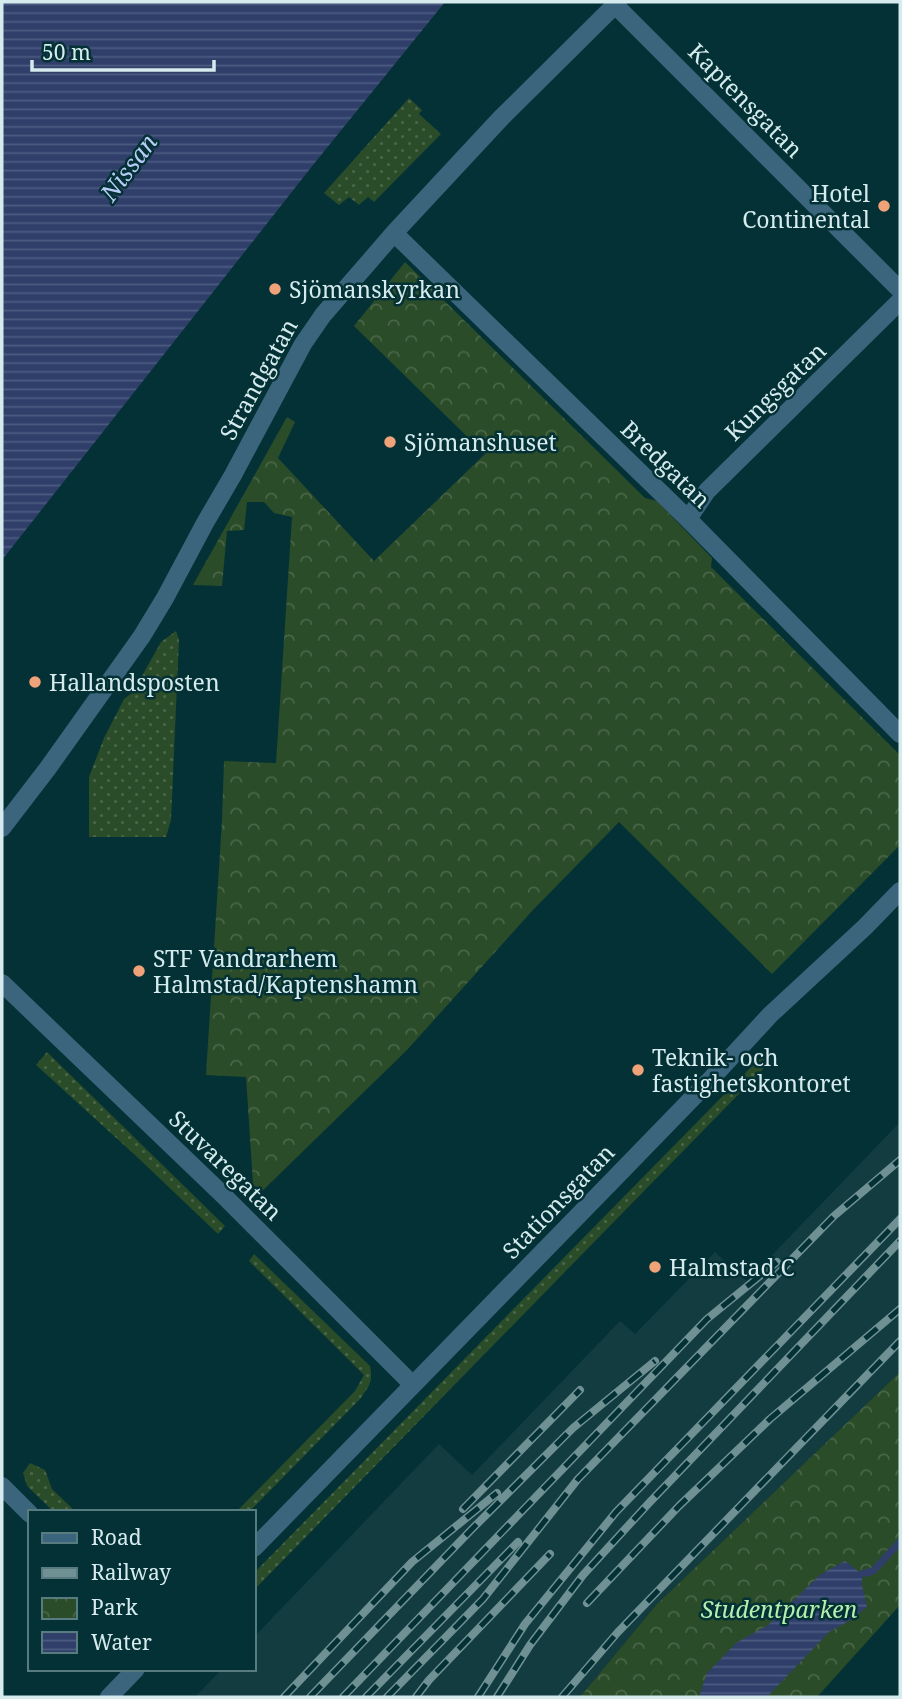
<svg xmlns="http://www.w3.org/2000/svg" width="902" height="1699" font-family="'Noto Serif',serif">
<defs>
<pattern id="grass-dots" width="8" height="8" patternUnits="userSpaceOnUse" patternTransform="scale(1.75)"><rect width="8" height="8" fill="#2b4c28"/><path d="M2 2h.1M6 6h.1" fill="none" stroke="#496648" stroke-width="1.8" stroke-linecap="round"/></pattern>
<pattern id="park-crowns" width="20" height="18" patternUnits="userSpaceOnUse" patternTransform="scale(1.75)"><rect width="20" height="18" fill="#2b4c28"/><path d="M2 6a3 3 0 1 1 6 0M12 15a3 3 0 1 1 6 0" fill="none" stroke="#496648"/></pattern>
<pattern id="water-rules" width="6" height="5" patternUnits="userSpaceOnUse" patternTransform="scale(1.75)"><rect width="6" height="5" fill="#2f3f6a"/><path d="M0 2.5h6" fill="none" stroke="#4c5b80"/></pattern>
</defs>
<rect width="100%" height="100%" fill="#033135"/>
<path fill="#133c40" d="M900 1122V1372L656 1605 580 1697H195L222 1669H254V1637L439 1444 472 1475 620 1321 635 1334 715 1252 747 1281Z"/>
<path fill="url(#grass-dots)" d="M409 98 422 110 419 114 441 134 374 202 368 197 359 205 349 197 339 205 324 193Z
M176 631 179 640 171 820 166 837H89V777L104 738 124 699 133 692 161 642Z
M47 1052 225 1226 218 1234 135 1155 36 1065Z
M766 1052 773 1059 254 1590V1573Z
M254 1254 370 1366C373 1382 370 1385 360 1399L249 1512H236L355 1391 364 1375 249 1261Z
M30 1463 45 1470 52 1489 76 1512H54L27 1486 23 1473Z"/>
<path fill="url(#park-crowns)" d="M405 262 645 498 657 501 712 558 711 567 900 755V845L772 974 619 822 532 911 407 1050 254 1199 246 1077 206 1075 222 820 224 761 276 763 292 517 274 513 264 502H247L244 530 227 531 222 586 193 585 287 417 295 422 278 458 374 561 485 454 354 326Z
M900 1372V1605L817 1697H580L656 1605Z"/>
<path fill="url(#water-rules)" d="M4 2H445L313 165 2 560V5Z
M845 1561 862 1574V1585L867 1607 849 1621 829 1632 767 1697H699L707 1673 736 1643 768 1625 821 1574Z"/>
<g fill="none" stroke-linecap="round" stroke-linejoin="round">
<path stroke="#2f3f6a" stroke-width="7" d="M862 1574 873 1571 900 1542"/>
<path stroke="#3b657d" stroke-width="18" d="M615 5 900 290
M394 233 688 519 900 734
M688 519 707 491 900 301
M2 828 48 768 142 636 165 598 205 523 233 475 303 344 323 315 394 233 501 118 618 2
M2 983 222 1194 413 1385
M2 1486 30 1514
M254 1548 609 1184
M109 1697 136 1669"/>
<path stroke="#3b657d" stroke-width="18" d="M609 1184 709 1081 771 1014 865 927 900 891"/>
<g stroke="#709194" stroke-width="8">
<path id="rail" d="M463 1509 580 1390
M587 1603 679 1506 770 1419 900 1309
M284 1697 412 1562 497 1493
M310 1697 472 1529 573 1428 655 1361
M343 1697 707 1319 777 1262
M366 1697 518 1542
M387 1697 483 1599 578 1479 834 1216 900 1160
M416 1697 429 1680 550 1554
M478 1697 525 1624 616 1512 900 1219
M497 1697 530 1645 583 1575 649 1503 900 1241
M562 1697 618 1632 900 1341"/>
</g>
<use href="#rail" stroke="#033135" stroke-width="5" stroke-dasharray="16" stroke-linecap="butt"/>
</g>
<g fill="#f0a279" stroke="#033135" stroke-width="2.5">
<circle cx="884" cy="206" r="7"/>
<circle cx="275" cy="289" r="7"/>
<circle cx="390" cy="442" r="7"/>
<circle cx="35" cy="682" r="7"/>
<circle cx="139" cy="971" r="7"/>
<circle cx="638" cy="1070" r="7"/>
<circle cx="655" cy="1267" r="7"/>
</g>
<g text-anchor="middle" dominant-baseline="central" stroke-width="5" stroke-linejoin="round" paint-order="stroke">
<g font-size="23" fill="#d5ebed" stroke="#033135">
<text transform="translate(746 100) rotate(45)">Kaptensgatan</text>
<text transform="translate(258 379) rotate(-61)">Strandgatan</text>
<text transform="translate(775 391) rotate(-44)">Kungsgatan</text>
<text transform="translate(666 464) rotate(44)">Bredgatan</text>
<text transform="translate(226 1165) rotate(44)">Stuvaregatan</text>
<text transform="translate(558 1201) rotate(-46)">Stationsgatan</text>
</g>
<g font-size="23" fill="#d5ebed" stroke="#033135" text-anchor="start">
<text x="870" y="193" text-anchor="end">Hotel<tspan x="870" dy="26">Continental</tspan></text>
<text x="289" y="289">Sjömanskyrkan</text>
<text x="404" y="442">Sjömanshuset</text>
<text x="49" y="682">Hallandsposten</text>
<text x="153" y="958">STF Vandrarhem<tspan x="153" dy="26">Halmstad/Kaptenshamn</tspan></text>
<text x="652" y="1057">Teknik- och<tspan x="652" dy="26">fastighetskontoret</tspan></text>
<text x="669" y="1267">Halmstad C</text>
</g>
<g font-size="23" font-style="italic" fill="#b5efae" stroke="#033135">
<text x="779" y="1609">Studentparken</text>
</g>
<g font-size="24" font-style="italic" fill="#b9ccf7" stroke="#033135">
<text transform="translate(128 167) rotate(-53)">Nissan</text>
</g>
</g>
<rect width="902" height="1699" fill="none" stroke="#d5ebed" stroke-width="7"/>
<rect x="28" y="1510" width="228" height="161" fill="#033135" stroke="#577b7f" stroke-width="2"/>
<rect x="42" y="1533" width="35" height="10" fill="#3b657d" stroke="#577b7f" stroke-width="2"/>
<text x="91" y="1545" font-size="21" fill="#d5ebed">Road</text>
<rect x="42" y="1568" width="35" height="10" fill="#709194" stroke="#577b7f" stroke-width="2"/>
<text x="91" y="1580" font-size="21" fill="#d5ebed">Railway</text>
<rect x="42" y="1598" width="35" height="21" fill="url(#park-crowns)" stroke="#577b7f" stroke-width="2"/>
<text x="91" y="1615" font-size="21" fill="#d5ebed">Park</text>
<rect x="42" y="1632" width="35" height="21" fill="url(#water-rules)" stroke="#577b7f" stroke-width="2"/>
<text x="91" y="1650" font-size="21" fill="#d5ebed">Water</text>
<path d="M32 60v10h182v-10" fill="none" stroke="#d5ebed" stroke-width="3.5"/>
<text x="42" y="60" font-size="21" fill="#d5ebed" stroke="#033135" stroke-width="5" paint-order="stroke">50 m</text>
</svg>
